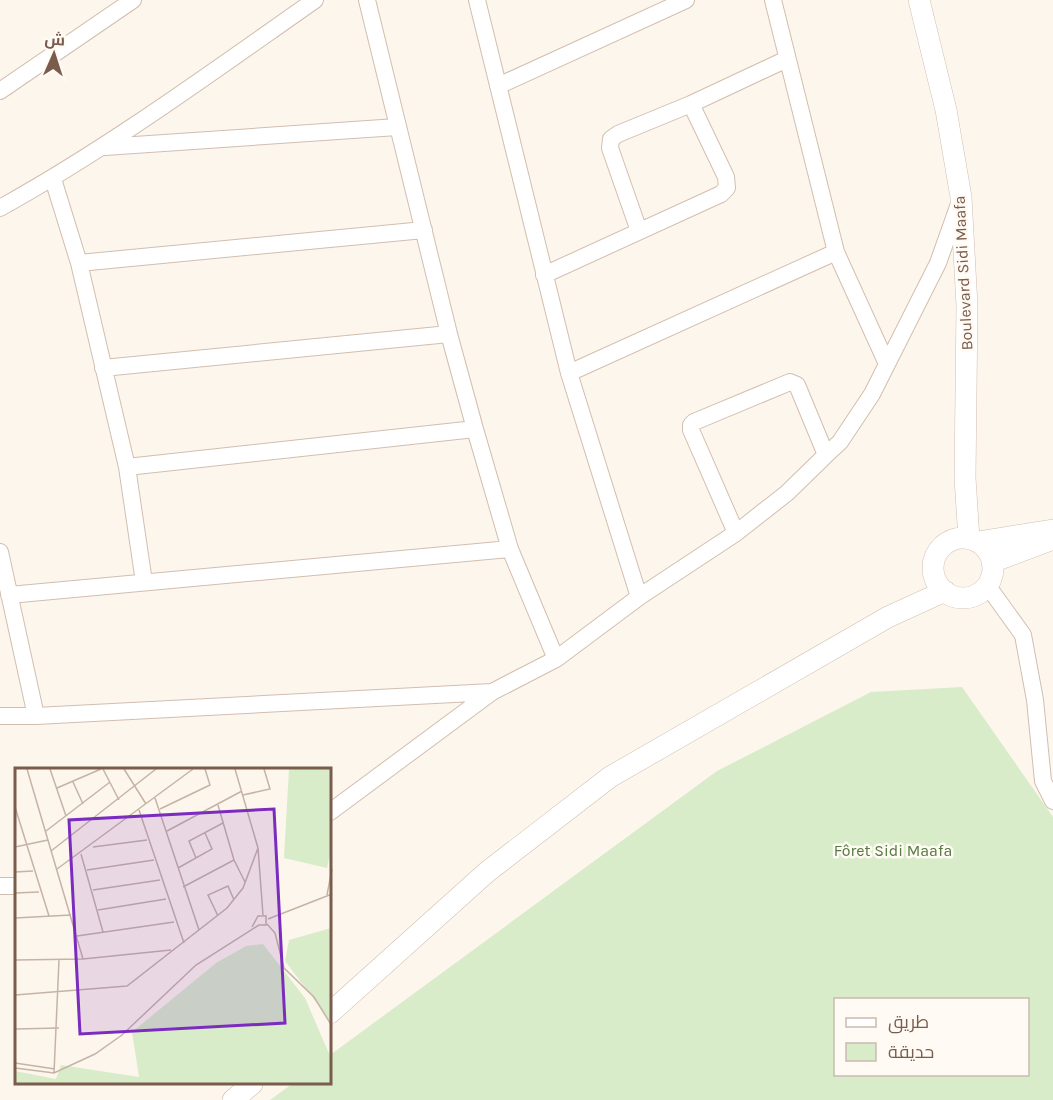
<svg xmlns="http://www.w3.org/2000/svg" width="1053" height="1100" font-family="Karla,Cairo,sans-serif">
<rect width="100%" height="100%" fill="#fdf6ec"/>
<path fill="#d8ecc9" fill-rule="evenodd" d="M962 687 1053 817V1100H270L292 1084H330V1055L717 771 871 692ZM836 1000H1028V1074H836Z"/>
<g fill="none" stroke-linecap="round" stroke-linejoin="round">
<g stroke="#d1beb0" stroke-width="18">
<path id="minor" d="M367 0 449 334 475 429 510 549 556 659
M477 0 569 373 639 597
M773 0 836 252 887 364
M498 86 686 0
M0 91 133 0
M105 147 397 127
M53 179 79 263 127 467 144 582
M0 208C110 147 212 72 315 0
M639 231 610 148 611 139 618 134 691 104 787 59
M79 263 424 230
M544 275 721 194 727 188 726 177 691 104
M103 368 449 334
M569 373 836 252
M127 467 475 429
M736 533 691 430V425L694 422 790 382 797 385 826 455
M0 552 36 716
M987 585 1023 635 1035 700 1043 781 1053 801
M9 595 510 549
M0 716H36L492 692
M330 812 492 692 556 659 639 597 736 533 787 493 826 455 840 442 872 394 938 263 959 204
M0 886H16"/>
</g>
<g stroke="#d1beb0" stroke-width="22">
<path id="tertiary" d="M919 0 946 110 961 197 967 306 965 478 969 539
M933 568a30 30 0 1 1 60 0a30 30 0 1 1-60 0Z
M978 542 1053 530
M992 562 1053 539
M330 1013 487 872 610 777 888 617 945 591
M233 1100 252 1084"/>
</g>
<use href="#minor" stroke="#fff" stroke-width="16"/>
<use href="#tertiary" stroke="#fff" stroke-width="21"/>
</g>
<g text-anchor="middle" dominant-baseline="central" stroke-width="5" stroke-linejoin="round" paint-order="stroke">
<g font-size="16" fill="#7a5c4d" stroke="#fffaf3">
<text transform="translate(963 273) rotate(-93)">Boulevard Sidi Maafa</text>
</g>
<g font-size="16" fill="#537a41" stroke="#fffaf3">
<text x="893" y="850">Fôret Sidi Maafa</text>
</g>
</g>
<g transform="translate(15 768)">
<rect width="316" height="316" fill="#fdf6ec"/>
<path d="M274 1H315L317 78 312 100 269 90ZM316 160V254L270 193 274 172ZM248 176 290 230 316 290V316H0V303L41 311 46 297 124 309 117 264 201 195 231 178Z" fill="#d8ecc9"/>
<path fill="none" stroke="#c5b3a7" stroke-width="1.5" d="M12 1 68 191M35 1 51 48M88 1 104 32M109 1 131 36M220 1 243 80 248 147M58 14 68 36M42 20 86 1M228 27 255 21 249 1M140 30 184 162M203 37 219 92 230 114M0 39 34 148M145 41 195 17 190 1M124 42 169 175M31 63 95 14M152 63 227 23M0 79 33 72M78 79 132 72M36 83 141 1M66 86 88 164M181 90 174 73 208 55M163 100 197 81 190 65M42 101 178 1M72 102 139 92M0 104 18 103M168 119 219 92M78 122 145 112M0 125 24 124M312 127 317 101M83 142 151 131M203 148 193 127 213 118 219 132M0 150 56 147M253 151 317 126M252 156 260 165 269 200 299 229 317 258M237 159 243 148H251V157H244M62 168 159 154M0 192 68 191 156 182M0 227 112 218 212 140 228 120 243 80M0 261 44 260M0 295 40 301M0 300 39 305 80 286 107 267 181 197 244 157M39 305 44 192"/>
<path fill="#7b2cbf" fill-opacity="0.15" stroke="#7b2cbf" stroke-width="3" d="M259 41 270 255 65 266 54 52Z"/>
<rect width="316" height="316" fill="none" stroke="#7a5c4d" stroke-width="3"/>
</g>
<rect x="834" y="998" width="195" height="78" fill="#fffaf3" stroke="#cabbb1" stroke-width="1.5"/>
<rect x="846" y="1018" width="30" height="9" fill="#ffffff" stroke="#cabbb1" stroke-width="1.5"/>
<text x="888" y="1028" font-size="18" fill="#7a5c4d">طريق</text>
<rect x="846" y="1043" width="30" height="18" fill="#d8ecc9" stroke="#cabbb1" stroke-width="1.5"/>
<text x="888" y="1058" font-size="18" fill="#7a5c4d">حديقة</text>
<g transform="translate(54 54) rotate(3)" stroke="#fffaf3" stroke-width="4.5" paint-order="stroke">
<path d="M0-4.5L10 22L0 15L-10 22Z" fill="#7a5c4d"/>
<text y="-9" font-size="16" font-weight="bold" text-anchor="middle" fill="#7a5c4d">ش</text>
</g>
</svg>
